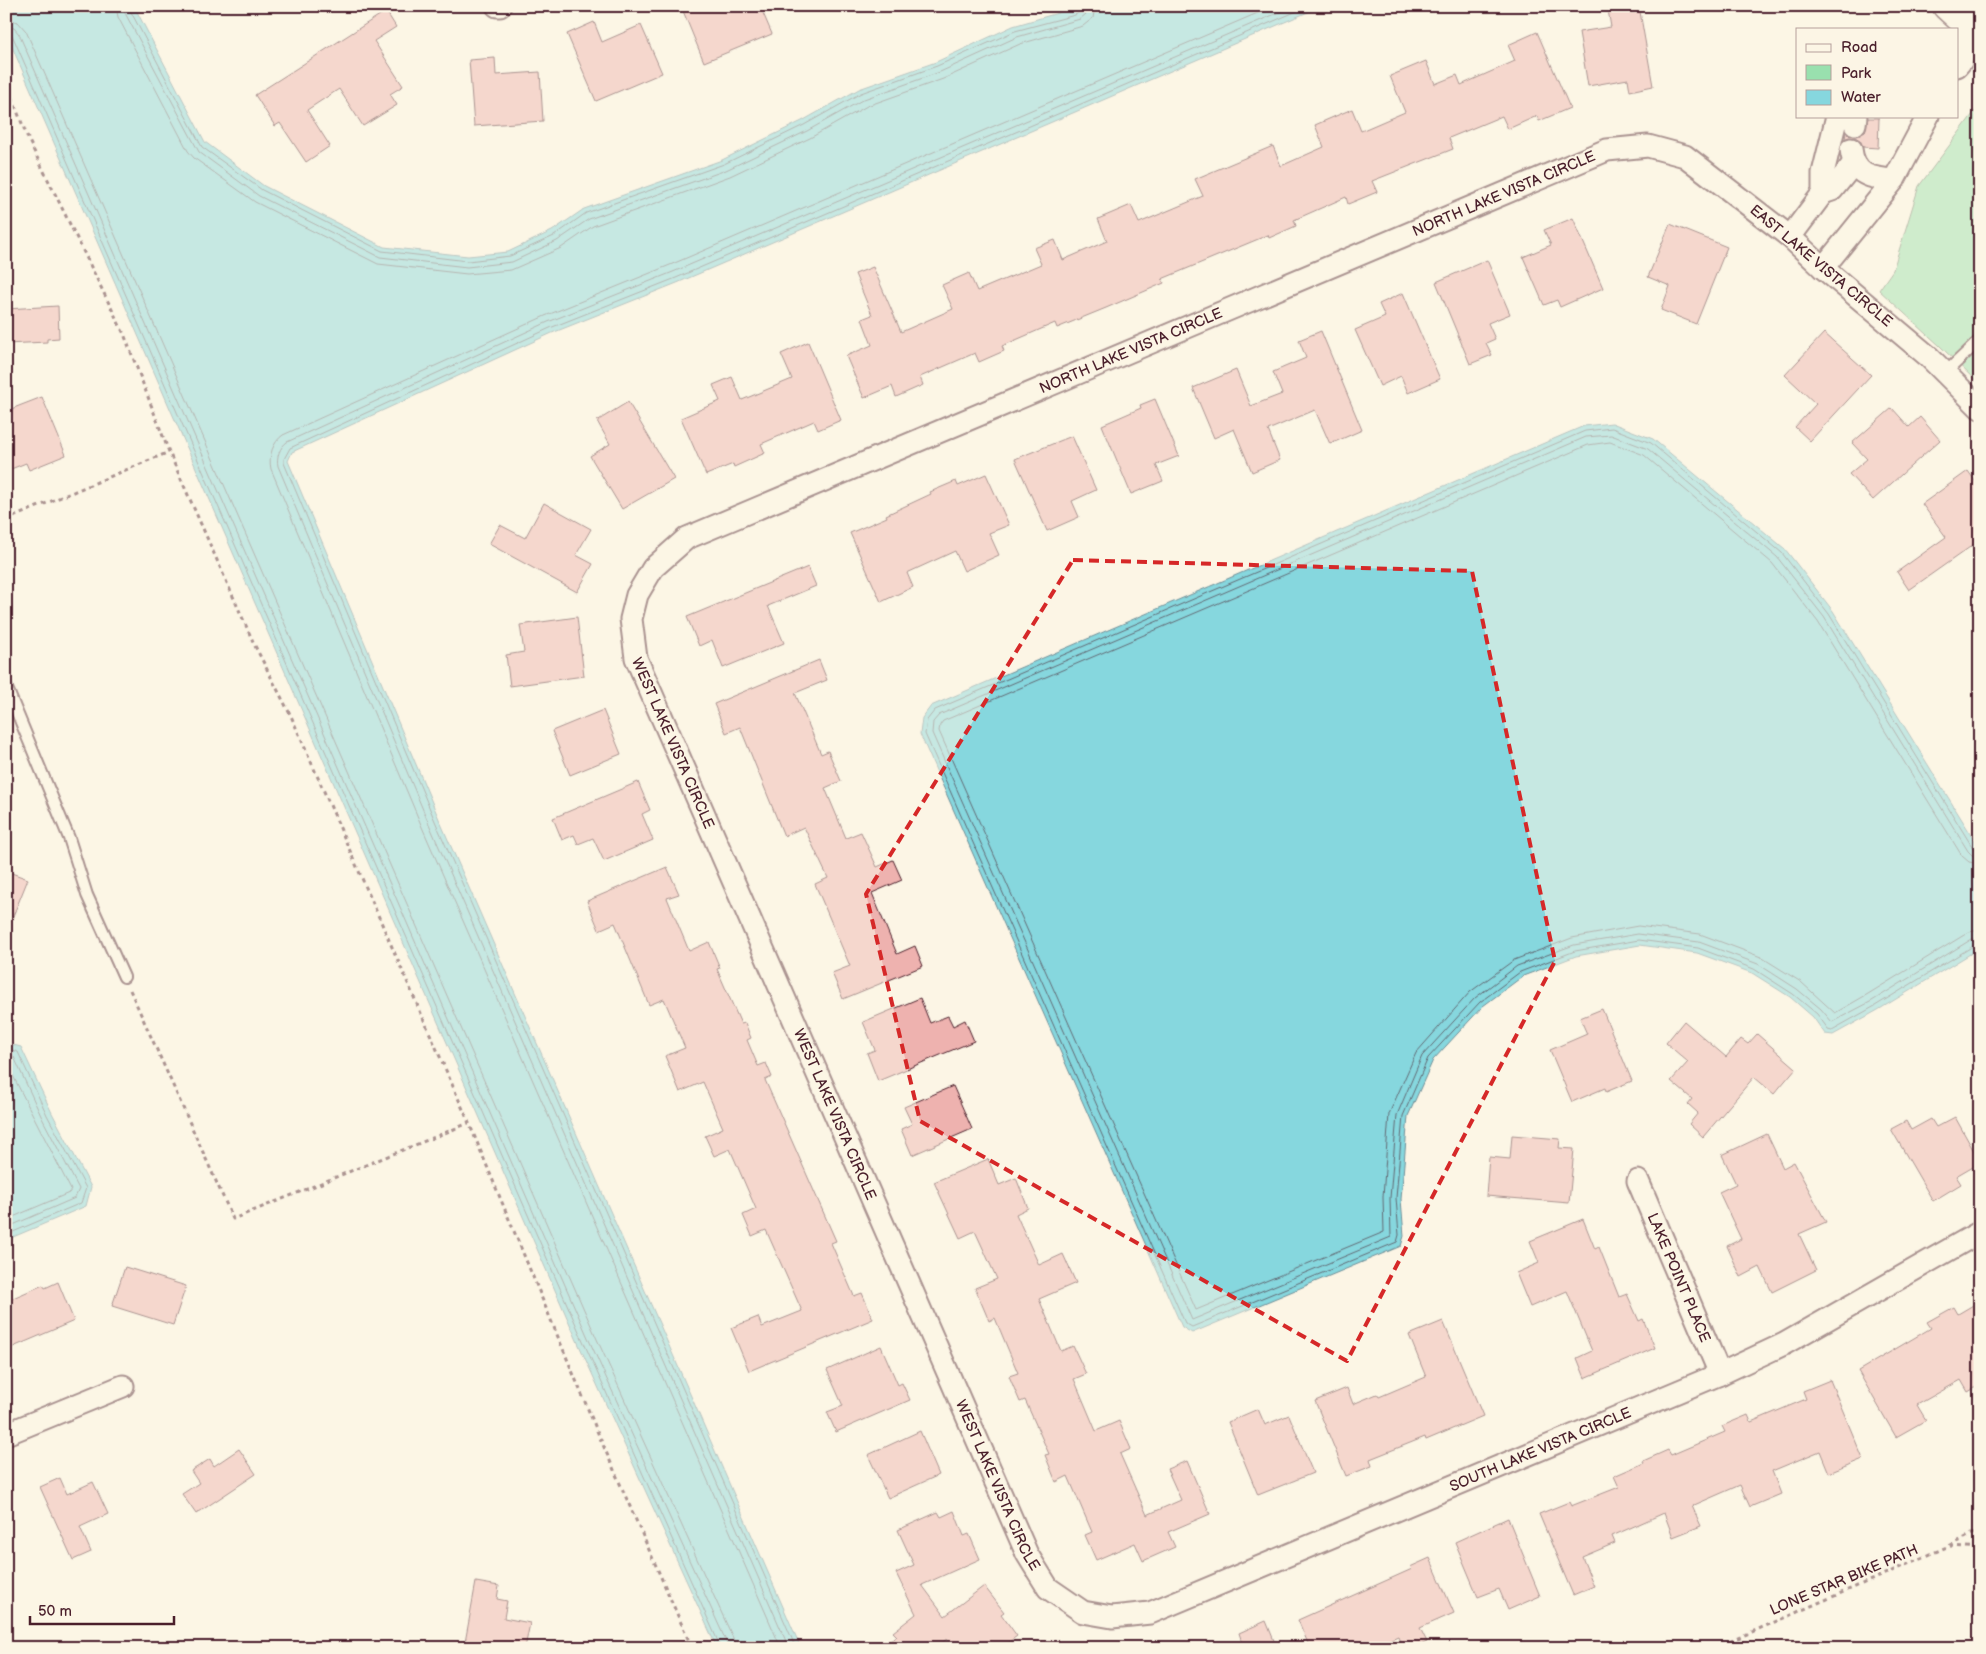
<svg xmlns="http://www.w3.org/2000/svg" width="1986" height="1654" font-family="'Balsamiq Sans',sans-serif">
<rect width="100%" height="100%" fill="#fcf5e5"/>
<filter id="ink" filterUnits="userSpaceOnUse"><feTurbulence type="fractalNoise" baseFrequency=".02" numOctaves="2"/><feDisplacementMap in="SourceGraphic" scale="10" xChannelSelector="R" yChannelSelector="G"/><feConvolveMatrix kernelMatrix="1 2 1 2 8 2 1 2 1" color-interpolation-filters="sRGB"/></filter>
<g filter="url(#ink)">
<path fill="#99e0ae" stroke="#72806c" d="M1976 110 1980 114V385L1940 346 1879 290 1893 270 1919 186Z"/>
<path fill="#86d7de" stroke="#6e8d96" d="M6 6H134L205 142 264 186 384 247 468 256 508 252 552 231 584 209 722 160 802 121 859 89 936 62 1013 26 1082 6H1322L677 283 552 333 292 452 288 461 439 819 801 1648H717L579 1345 6 33Z
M1612 423 1653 439 1785 549 1833 611 1980 849V948L1878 1010 1833 1035 1825 1034 1813 1017 1790 997 1752 973 1697 953 1640 945 1576 956 1523 976 1483 1006 1433 1060 1408 1116 1401 1199 1404 1236 1401 1246 1192 1333 1182 1327 920 734 922 718 931 706 1584 426Z
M6 1043 21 1047 52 1113 91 1187 86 1206 6 1240Z"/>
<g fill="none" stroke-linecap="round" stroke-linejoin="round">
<path stroke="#626973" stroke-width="1" d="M116 6 118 17 188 151 194 158 255 202 378 264 467 274 511 270 561 248 593 226 730 176 810 138 867 106 943 79 1020 44 1083 26 1093 18 1095 6
M123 6 125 13 199 152 259 196 380 257 467 267 512 262 557 241 589 219 726 170 807 131 864 99 940 72 1017 37 1080 19 1086 14 1088 6
M130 6V10L202 147 262 190 382 251 468 261 510 256 554 236 586 213 724 164 804 125 861 93 937 66 1015 31 1075 15 1080 12 1082 6
M6 19 18 22 26 31 596 1337 733 1638 735 1648
M6 27 14 28 19 34 589 1340 726 1641 727 1648
M6 33 11 34 13 37 584 1343 721 1648
M1980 851 1973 848 1829 614 1782 553 1651 443 1612 428 1585 431 935 710 927 720 925 734 1185 1323 1192 1327 1397 1242 1399 1235 1396 1198 1403 1116 1428 1058 1480 1002 1520 972 1575 951 1639 940 1698 948 1754 969 1793 994 1817 1014 1828 1029 1832 1030 1875 1006 1975 945 1980 944
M1980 857 1973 856 1968 851 1824 617 1777 557 1648 449 1611 435 1586 437 939 715 933 722 932 733 1192 1320 1391 1237 1390 1198 1397 1115 1422 1056 1475 998 1517 966 1574 945 1638 934 1699 942 1758 964 1797 989 1821 1009 1832 1022 1872 1001 1972 939 1980 938
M1980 864 1969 862 1962 856 1818 622 1772 563 1644 455 1610 442 1588 445 943 721 940 725 939 731 1196 1310 1384 1232 1383 1197 1389 1114 1416 1053 1470 992 1514 960 1572 938 1638 926 1700 934 1761 957 1801 982 1835 1013 1868 994 1969 932 1980 930
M6 1048 18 1052 47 1115 86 1188 81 1203 6 1235
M6 1054 14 1057 42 1118 79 1189 75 1198 6 1228
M6 1062 71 1190 69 1193 6 1220
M781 1648 422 827 271 469C268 456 273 442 283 435L545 316 670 265 1274 6
M789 1648 429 824 278 466C276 457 280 447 287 442L548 322 673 272 1294 6
M796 1648 435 821 284 463V459L290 448 550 328 676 278 1309 6"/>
</g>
<path fill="#eeb2af" stroke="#4a1f2b" d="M681 6H760L772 34 704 62Z
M1630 6H1639L1653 86 1630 91 1628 79 1588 86 1579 32 1611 27 1608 10Z
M386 11 396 27 374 41 403 86 390 94 397 105 363 126 339 89 307 110 330 146 306 162 280 123 275 126 255 95Z
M594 22 602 42 641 25 662 73 596 101 567 34Z
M1537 32 1570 108 1539 121 1537 116 1508 129 1502 116 1449 138 1453 149 1372 181 1377 192 1348 204 1346 197 1294 220 1296 226 1269 238 1268 235 1162 279 1164 283 1106 308 1057 328 1055 323 1002 346 1004 351 979 362 975 353 920 377 923 385 896 397 892 386 864 398 846 356 872 345 862 319 872 315 855 274 873 267 901 332 953 309 942 285 969 273 977 291 1041 264 1034 248 1055 240 1063 260 1107 241 1098 219 1131 205 1139 223 1203 196 1195 179 1273 146 1281 166 1324 147 1315 125 1352 109 1361 131 1405 112 1390 76 1426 61 1435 84 1457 75 1461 85 1515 61 1508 45Z
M495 58 496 75 540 72 543 121 474 126 469 60Z
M1868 118H1879L1878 148 1863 147 1860 140 1855 137 1845 139 1846 132 1854 136 1860 135 1865 132Z
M1573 218 1603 288 1560 307 1557 300 1544 305 1523 257 1551 245 1544 230Z
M1670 224 1727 247 1696 324 1661 310 1670 286 1648 277Z
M1487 260 1510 314 1488 323 1495 339 1486 343 1492 355 1470 364 1436 282Z
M1403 293 1440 379 1408 393 1401 376 1380 386 1355 330 1385 317 1379 304Z
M58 306 59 338 47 339V342L6 344V309Z
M1321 331 1362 430 1330 444 1315 410 1268 430 1280 460 1252 472 1234 429 1214 438 1193 388 1236 370 1251 406 1282 394 1273 372 1306 358 1299 340Z
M1824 333 1871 375 1810 441 1795 427 1816 404 1785 375Z
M808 342 841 420 818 430 814 421 761 444 765 453 734 467 733 464 706 475 681 418 720 401 713 385 732 377 742 400 792 379 781 354Z
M42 397 66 455 29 470 26 463 6 471V411Z
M1155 399 1179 456 1156 465 1163 481 1131 494 1102 425 1141 408 1140 405Z
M628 402 674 479 622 509 590 456 610 444 597 421Z
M1892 408 1909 427 1920 417 1940 440 1873 500 1849 474 1867 459 1852 443Z
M1072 436 1096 490 1072 501 1079 517 1047 531 1015 459Z
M1968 471 1980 488V540L1909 590 1897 572 1946 537 1922 504Z
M986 474 1009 525 989 533 999 555 964 571 955 551 907 573 913 587 881 602 850 533 887 517 886 515 931 494 930 492 956 481 958 486Z
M544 503 591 529 576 555 593 564 577 592 489 544 500 525 525 538Z
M808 567 816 586 768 606 784 643 723 668 712 640 699 646 687 617Z
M577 617 584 676 510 686 506 655 524 652 520 625Z
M819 660 827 680 795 693 821 754 828 751 841 781 825 788 846 838 861 832 877 867 893 860 902 880 872 893 897 954 915 946 923 966 843 999 832 973 850 966 815 884 828 878 804 827 784 836 740 727 726 733 714 704Z
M603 710 621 754 570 775 552 731Z
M638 782 650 810 642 814 653 840 604 861 593 838 578 844 574 835 562 840 553 818Z
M667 867 679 894 667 898 689 951 709 942 720 968 717 969 741 1024 745 1023 751 1038 747 1040 758 1066 766 1063 772 1077 765 1080 836 1241 831 1243 854 1296 862 1293 873 1319 749 1371 731 1328 758 1317 762 1327 802 1311 766 1230 752 1236 743 1215 756 1209 730 1149 714 1156 705 1136 723 1128 703 1082 680 1092 665 1056 685 1048 664 999 649 1005 615 923 599 930 587 901Z
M6 871 28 879 7 931H6Z
M920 998 930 1023 948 1016 953 1026 965 1020 974 1041 878 1081 867 1053 875 1050 863 1022Z
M1602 1009 1632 1081 1606 1092 1605 1088 1572 1102 1550 1050 1587 1034 1580 1018Z
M1684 1021 1726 1057 1741 1039 1748 1044 1757 1034 1796 1068 1774 1094 1754 1077 1703 1137 1689 1124 1698 1113 1688 1104 1692 1099 1671 1081 1688 1062 1666 1043Z
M953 1086 972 1129 912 1155 901 1129 912 1124 904 1107Z
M1955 1117 1980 1162 1956 1176 1961 1184 1933 1201 1891 1129 1906 1121 1911 1130 1931 1119 1936 1127Z
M1767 1134 1783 1168 1794 1162 1826 1222 1799 1234 1816 1270 1772 1292 1760 1267 1741 1277 1727 1246 1741 1239 1719 1192 1736 1184 1722 1155Z
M1512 1135 1560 1139 1559 1148 1574 1149 1569 1203 1486 1196 1489 1157 1510 1159Z
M988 1159 999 1185 1016 1178 1028 1208 1016 1214 1039 1265 1063 1254 1076 1283 1039 1299 1061 1351 1073 1346 1086 1374 1074 1379 1096 1431 1119 1421 1131 1449 1120 1454 1147 1515 1181 1500 1167 1469 1187 1461 1210 1514 1168 1532 1175 1547 1143 1561 1135 1543 1096 1560 1085 1535 1092 1532 1068 1476 1056 1482 1045 1455 1049 1454 1025 1400 1020 1402 1009 1376 1018 1373 995 1318 989 1321 975 1288 997 1279 975 1231 960 1238 934 1182Z
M1583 1219 1595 1249 1599 1247 1619 1297 1627 1294 1639 1321 1643 1319 1655 1348 1585 1378 1577 1358 1592 1351 1567 1291 1530 1307 1516 1273 1539 1263 1530 1241Z
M125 1267 186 1286 173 1325 112 1306Z
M58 1282 74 1321 6 1350V1301L43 1285 45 1288Z
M1980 1301V1385L1968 1392 1961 1380 1917 1405 1926 1420 1896 1437 1858 1371 1931 1328 1927 1322 1954 1307 1958 1314Z
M1443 1321 1483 1416 1426 1440 1425 1437 1370 1459 1372 1466 1346 1476 1315 1401 1347 1388 1353 1404 1377 1394 1379 1397 1426 1377 1409 1335Z
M881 1346 898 1385 902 1383 910 1400 836 1432 827 1412 843 1406 827 1370Z
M1830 1380 1863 1459 1829 1473 1820 1451 1772 1471 1781 1494 1750 1507 1740 1485 1692 1506 1701 1526 1673 1537 1664 1513 1612 1536 1615 1543 1582 1557 1594 1586 1573 1595 1539 1514 1569 1502 1571 1506 1619 1487 1614 1476 1644 1463 1643 1461 1668 1450 1671 1455 1725 1432 1722 1426 1748 1415 1751 1422 1806 1399 1803 1391Z
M1258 1409 1265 1425 1289 1415 1313 1473 1258 1495 1228 1422Z
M920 1431 939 1475 888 1498 868 1455Z
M239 1449 256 1474 196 1514 182 1494 199 1483 191 1471 210 1459 214 1466Z
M60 1478 67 1494 93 1482 108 1514 80 1527 91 1552 73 1560 40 1487Z
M954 1511 964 1536 969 1534 980 1559 922 1585 945 1616 984 1586 1004 1612 1001 1614 1017 1636 1001 1648H953L947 1639 935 1648H880L897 1636 893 1632 916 1614 896 1573 914 1565 898 1530 938 1512 941 1517Z
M1508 1518 1540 1596 1508 1610 1499 1589 1478 1597 1455 1542Z
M1430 1558 1454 1613 1420 1628 1427 1642 1414 1648H1403L1398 1636 1371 1648H1310L1298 1620 1412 1569 1410 1567Z
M476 1582 499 1586 497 1599 507 1601 504 1618 530 1623 525 1648H464Z
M1266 1621 1277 1648H1244L1239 1633Z"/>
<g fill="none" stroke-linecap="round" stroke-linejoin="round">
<g stroke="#4a1f2b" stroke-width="14">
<path id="service" d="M1945 373 1980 340
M6 686 69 838 87 895 124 977"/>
</g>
<g stroke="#4a1f2b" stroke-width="25">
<g id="minor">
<path d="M497 6H500"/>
<path d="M1957 66 1962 60 1969 26"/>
<path d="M1855 124 1856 116"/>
<path d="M1851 149C1854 176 1871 178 1894 180"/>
<path d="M1823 193 1832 190 1854 163"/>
<path d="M1790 237 1823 193V173L1837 116"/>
<path d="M1823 268 1894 180 1928 116"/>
<path id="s1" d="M1980 408 1929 357 1823 268 1790 237 1685 156 1648 146 1607 150 687 538 653 568 637 595 631 619 636 658 1027 1554 1048 1588 1083 1612 1112 1617 1150 1613 1720 1374 1784 1344 1980 1232"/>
<path id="s2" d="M1638 1181 1720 1374"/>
<path d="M6 1434 123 1386"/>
</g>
</g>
<g stroke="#4a1f2b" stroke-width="31">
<path id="secondary" d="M1947 6 1980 36"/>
</g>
<path stroke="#4a1f2b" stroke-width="3" stroke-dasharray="4 4" stroke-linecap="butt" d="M6 83 29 141 124 334 169 452 255 646 291 716 469 1123 600 1438 692 1648
M6 520 169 452
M130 990 233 1219 469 1123
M1950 1546 1980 1548
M1715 1648 1949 1546 1980 1530"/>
<use href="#service" stroke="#fcf5e5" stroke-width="10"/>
<use href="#minor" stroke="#fcf5e5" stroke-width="21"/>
<use href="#secondary" stroke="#fcf5e5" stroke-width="28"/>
</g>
</g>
<path d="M0 0H1986V1654H0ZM1073 560 1472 571 1555 961 1347 1361 920 1121 866 894Z" fill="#fcf5e5" fill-opacity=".55" fill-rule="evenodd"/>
<path fill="none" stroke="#d62828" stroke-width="4" stroke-dasharray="10 6" stroke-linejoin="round" d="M1073 560 1472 571 1555 961 1347 1361 920 1121 866 894Z"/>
<g text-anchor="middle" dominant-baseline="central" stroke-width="4" stroke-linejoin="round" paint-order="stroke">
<g font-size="15" fill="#4a1f2b" stroke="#fcf5e5">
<text transform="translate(1504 194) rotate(-23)">NORTH LAKE VISTA CIRCLE</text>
<text transform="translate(1821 266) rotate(40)">EAST LAKE VISTA CIRCLE</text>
<text transform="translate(1131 351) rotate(-23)">NORTH LAKE VISTA CIRCLE</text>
<text stroke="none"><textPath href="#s1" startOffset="1700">WEST LAKE VISTA CIRCLE</textPath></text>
<text stroke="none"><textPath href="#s1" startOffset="2105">WEST LAKE VISTA CIRCLE</textPath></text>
<text stroke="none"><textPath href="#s2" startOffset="105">LAKE POINT PLACE</textPath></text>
<text stroke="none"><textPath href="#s1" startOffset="3158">SOUTH LAKE VISTA CIRCLE</textPath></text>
<text stroke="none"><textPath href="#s1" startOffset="2510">WEST LAKE VISTA CIRCLE</textPath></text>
<text transform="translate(1844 1580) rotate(-23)">LONE STAR BIKE PATH</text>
</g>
</g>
<rect width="1986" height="1654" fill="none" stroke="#fcf5e5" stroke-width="25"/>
<rect x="12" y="12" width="1961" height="1629" fill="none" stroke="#4a1f2b" stroke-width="2" filter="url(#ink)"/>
<rect x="1796" y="28" width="162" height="90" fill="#fcf5e5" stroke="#b59f9b"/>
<rect x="1806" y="44" width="25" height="8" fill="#fcf5e5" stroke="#b59f9b"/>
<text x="1841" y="52" font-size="15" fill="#4a1f2b">Road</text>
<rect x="1806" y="65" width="25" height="15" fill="#99e0ae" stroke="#b59f9b"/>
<text x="1841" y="78" font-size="15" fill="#4a1f2b">Park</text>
<rect x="1806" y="90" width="25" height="15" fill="#86d7de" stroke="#b59f9b"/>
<text x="1841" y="102" font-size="15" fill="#4a1f2b">Water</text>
<path d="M30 1616v8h144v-8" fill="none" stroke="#4a1f2b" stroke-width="2.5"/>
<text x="38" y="1616" font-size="15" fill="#4a1f2b" stroke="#fcf5e5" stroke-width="4" paint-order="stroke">50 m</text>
</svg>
